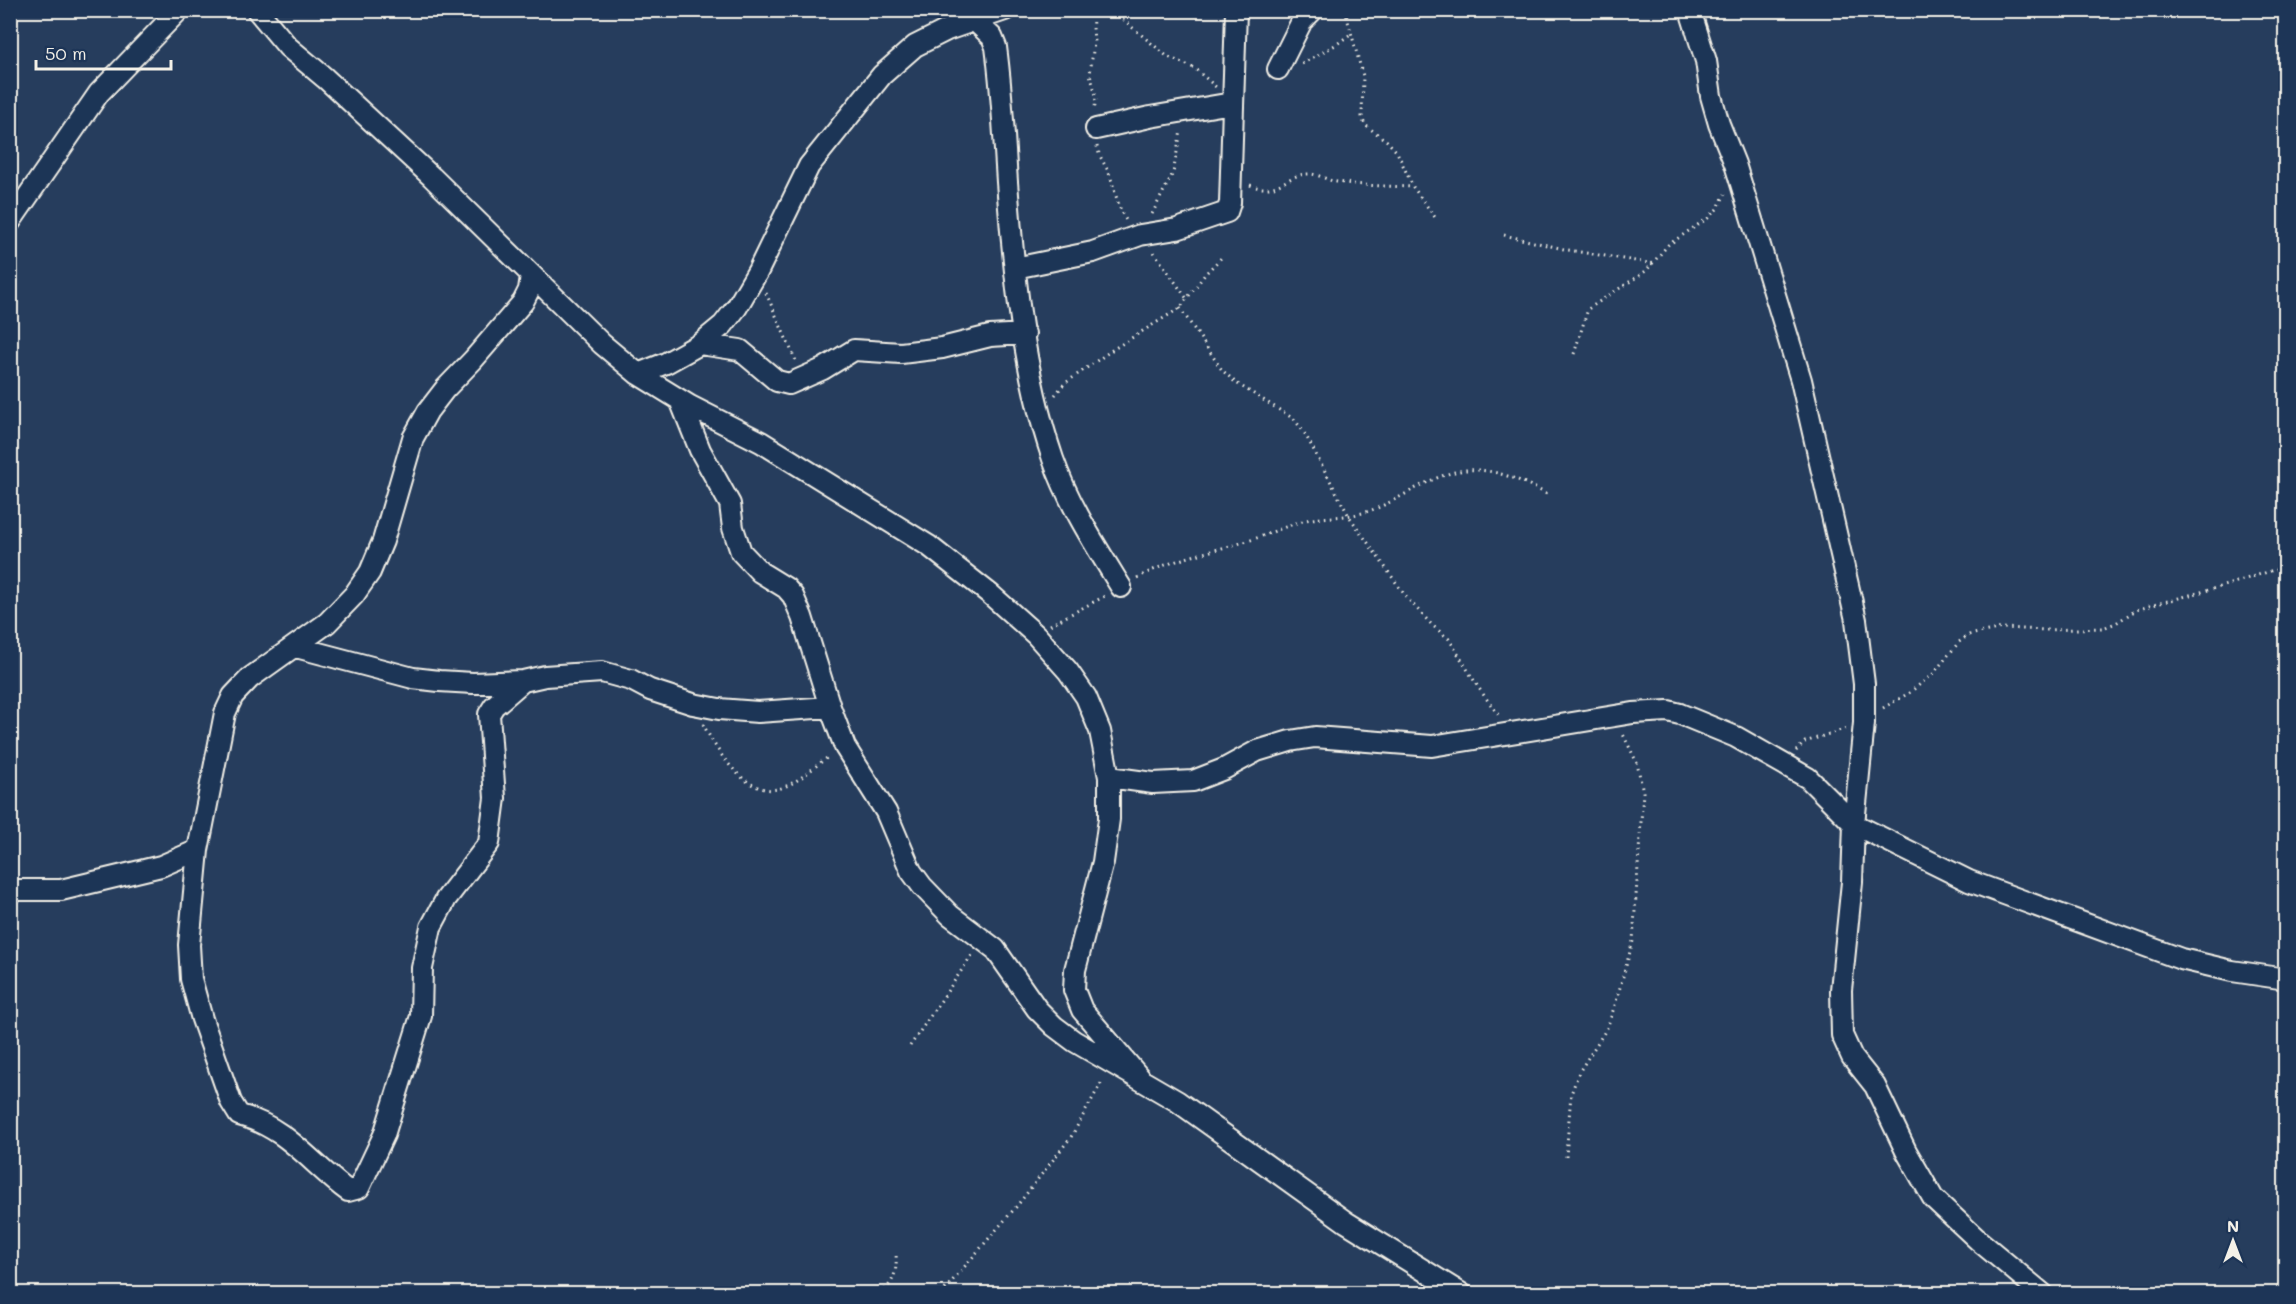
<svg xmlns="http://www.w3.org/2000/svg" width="2296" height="1304" font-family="Mali,sans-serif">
<rect width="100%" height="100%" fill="#263d5d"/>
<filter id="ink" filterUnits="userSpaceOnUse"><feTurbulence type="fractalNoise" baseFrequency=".0167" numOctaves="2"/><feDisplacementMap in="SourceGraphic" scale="12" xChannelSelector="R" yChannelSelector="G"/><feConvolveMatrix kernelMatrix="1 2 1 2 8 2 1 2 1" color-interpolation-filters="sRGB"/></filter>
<g filter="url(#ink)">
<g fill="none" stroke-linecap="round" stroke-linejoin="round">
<g stroke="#f4f1e8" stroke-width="24">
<path id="minor" d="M257 10 288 47 325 78 432 177 602 344 638 374 690 406 761 442 929 546 990 594 1036 635 1068 671 1086 697 1100 731 1109 777V819L1103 862 1075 970 1074 990 1082 1010 1140 1078
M1690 10 1706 61 1711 96 1719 124 1735 164 1801 380 1856 620 1864 684V723L1854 824 1852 882 1841 990 1842 1035 1852 1057 1875 1086 1906 1151 1933 1198 1978 1240 2043 1294
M975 21 992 37 996 47C1002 91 1004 137 1007 182 1014 275 1023 371 1053 459 1069 505 1096 546 1121 587
M1278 69 1302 21 1313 10
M1096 129 1150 117 1232 103
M10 222 99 93 179 10
M1015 268 1093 252 1140 235 1177 229 1227 212 1230 203 1236 10
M700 344 740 350 777 381 789 384 823 369 854 350 901 353 942 348 990 336 1025 334
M638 374 666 363 700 344 723 325 737 307 758 271 809 166 882 75 915 46 947 30 1005 10
M680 400 700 450 730 504 733 528 741 552 760 572 786 588 793 596 802 617 830 707 845 747 886 812 911 871 922 886 950 915 995 949 1037 1009 1054 1026 1074 1041 1177 1101 1346 1222 1462 1294
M296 647 413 678 439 681 473 683 523 681 545 676 602 672 631 680 650 690 693 704 719 709 758 712 830 707
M523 681 494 706 489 714 495 798 489 843 446 899 431 927 422 968 421 1016 384 1135 359 1188 348 1191C311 1164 287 1127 239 1115L231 1102 202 1019 191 979 189 945 198 850 225 713 233 696 250 678 327 623 354 595 370 572 383 541 413 438 428 411 445 389 473 360 523 302 529 290 531 276
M1109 777 1153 783 1193 781 1224 769 1257 751 1290 741 1315 737 1432 746 1633 713 1668 711 1680 714 1736 737 1808 778 1854 824 1969 881 2181 959 2232 971 2286 979
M10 890H61L161 866 198 850"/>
</g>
<path stroke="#f4f1e8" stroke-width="3" stroke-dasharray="1.5 4.5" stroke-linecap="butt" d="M1092 10 1094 43 1090 74 1096 95 1095 109
M1116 10 1121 18 1168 57 1194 68 1216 87
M1345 10 1363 76 1362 117 1365 125 1387 141 1397 152 1413 187 1437 220
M1302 64 1337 44 1352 33
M1097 146C1099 157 1105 164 1109 173 1115 189 1117 206 1126 220
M1250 185C1279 196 1284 175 1307 174 1318 173 1327 181 1338 182 1363 186 1388 186 1413 187
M1152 214 1173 173 1181 131
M1504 235 1568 250 1654 264
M1154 252 1187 299
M766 293 796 361
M1180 308 1222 370 1236 383 1294 419 1304 432 1349 516 1407 598 1432 625 1449 639 1478 687 1499 716
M1574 354 1588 309 1646 271 1668 245 1708 218 1718 208 1725 194
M1055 395 1064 384 1112 350 1180 308 1206 273 1222 257
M1137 578C1176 557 1212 552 1254 539 1271 533 1288 525 1306 520 1327 516 1349 518 1369 511 1402 500 1430 474 1466 470 1495 468 1524 481 1548 495
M1050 625 1105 596
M1883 708 1909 693 1933 674 1959 642 1969 635 2002 628 2048 630 2103 628 2116 623 2136 610 2153 605 2227 585 2286 566
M703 724C716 750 748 802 784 787 802 780 814 766 830 756
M1796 751 1805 742 1847 728
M910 1046 972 955
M1566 1157 1571 1094 1579 1072 1607 1028 1615 1005 1633 941 1643 792 1637 763 1622 732
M880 1294C895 1282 897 1271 896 1252
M941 1294 1016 1207 1071 1137 1103 1080"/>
<use href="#minor" stroke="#1d3557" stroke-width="20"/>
</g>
</g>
<rect width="2296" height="1304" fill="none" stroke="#1d3557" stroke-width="36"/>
<rect x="18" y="18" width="2260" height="1268" fill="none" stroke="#f4f1e8" stroke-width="2" filter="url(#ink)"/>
<g transform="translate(2233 1241)" stroke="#1d3557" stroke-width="4.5" paint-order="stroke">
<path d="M0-4.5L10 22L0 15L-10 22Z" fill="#f4f1e8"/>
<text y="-9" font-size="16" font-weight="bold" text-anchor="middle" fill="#f4f1e8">N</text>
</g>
<path d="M36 60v9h135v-9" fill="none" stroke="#f4f1e8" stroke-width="3"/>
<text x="45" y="60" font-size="18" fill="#f4f1e8" stroke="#1d3557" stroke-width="4.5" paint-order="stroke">50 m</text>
</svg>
